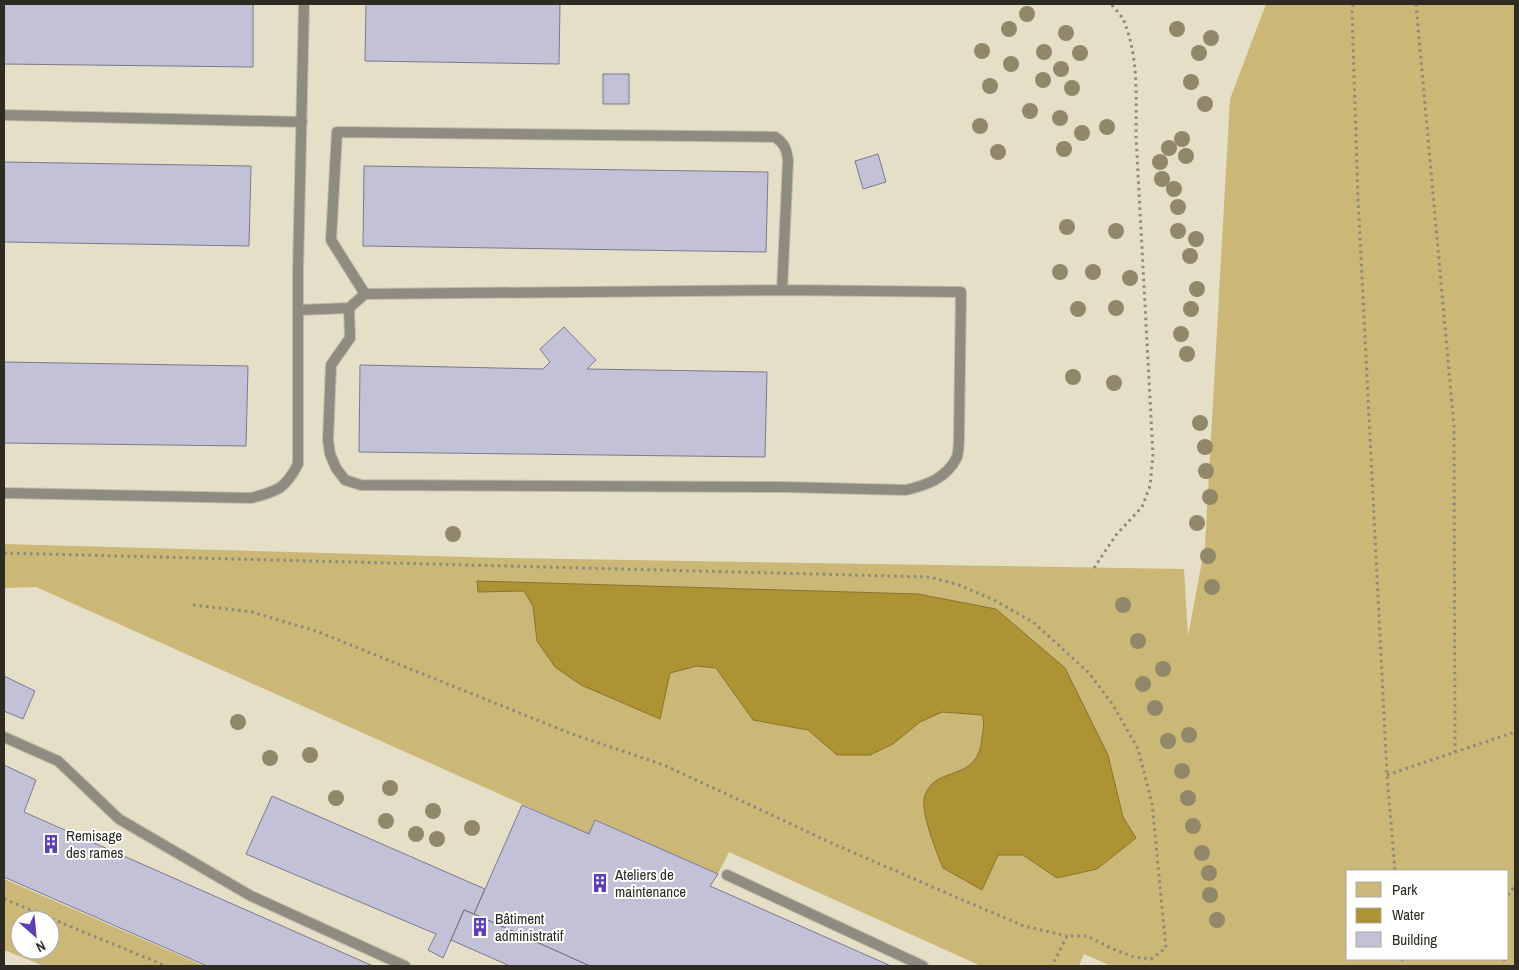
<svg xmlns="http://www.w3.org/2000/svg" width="1519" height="970" font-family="'Archivo Narrow',sans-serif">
<rect width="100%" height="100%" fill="#e5dfc8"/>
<path fill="#cbb776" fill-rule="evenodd" d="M1266 4H1515V966H1111L1084 954 1079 966H981L729 852 718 874 596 820 589 834 36 587 4 588V544L503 558 1184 569 1188 636 1205 545 1230 99ZM1348 871H1508V959H1348Z
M4 879 204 966H44L4 950ZM20 920H50V950H20Z"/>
<path fill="#ae9334" stroke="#87742f" d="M477 581 918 594 996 609 1065 668 1108 755 1123 817 1136 838 1097 869 1057 878 1023 855H998L982 890 943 868C937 853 919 810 925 795 936 764 979 784 982 737 983 730 985 722 982 715L942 712 920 722 893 744 870 755H837L808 730 753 720 716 668 697 666 670 673 660 719 581 685 555 667 537 641 533 606 524 591 478 592Z"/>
<path fill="#c3c1d8" stroke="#7b798e" d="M4 4H253V67L4 64Z
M366 4H560L559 64 365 61Z
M603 74H629V104H603Z
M878 154 886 182 863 189 855 161Z
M4 162 251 166 249 246 4 242Z
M364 166 768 172 766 252 363 246Z
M564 327 596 360 587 369 767 372 765 457 359 452 360 365 543 369 550 362 540 349Z
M4 362 248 366 246 446 4 443Z
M4 676 35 691 23 719 4 711Z
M4 765 36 780 24 812 373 966H207L4 877Z
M272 796 485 889 474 914 464 910 443 958 428 950 436 934 246 854Z
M522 805 589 834 595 820 718 874 710 886 891 966H590L474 914Z
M464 910 474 914 590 966H510L451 940Z"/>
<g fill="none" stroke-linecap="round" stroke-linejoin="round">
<g stroke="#c0bba7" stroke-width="12">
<path id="service" d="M4 115 302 122
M365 294 782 290 788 161C787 149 784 143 775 137L337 132 331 240 365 294 349 308 350 338 331 365 328 440 330 454 336 468 345 480 361 485 782 487 906 490C927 485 947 478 957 457 959 450 959 440 959 433L961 292 782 290
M299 310 349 308
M4 493 251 498C278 491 285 489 298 464V271L304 4
M4 737 58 761 119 819 251 896 405 966
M727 875 923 966"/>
</g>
<path stroke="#8e8a7a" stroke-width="3" stroke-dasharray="2.5 4" stroke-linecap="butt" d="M1353 4 1352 13 1358 198 1387 775 1395 871
M1416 4 1454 427 1455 752
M4 553 930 577 959 585 994 600 1033 622 1089 673 1113 705 1138 749 1152 803 1166 948 1151 959 1134 957 1113 949 1087 936H1067L1052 966
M1094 568 1116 535 1142 507 1150 486 1153 455 1136 136C1136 98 1139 55 1123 19 1120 14 1115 9 1111 4
M193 605 252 612 316 631 572 734 664 765 836 845 951 895 1024 926 1067 936
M1387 775 1515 732
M1508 895 1515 886
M4 899 166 966
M1402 959 1403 966
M1504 959 1507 966"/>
<use href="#service" stroke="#8e8b81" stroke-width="10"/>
</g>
<g fill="#908868">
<circle cx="1027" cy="14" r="8"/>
<circle cx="1009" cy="29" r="8"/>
<circle cx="1177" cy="29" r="8"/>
<circle cx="1066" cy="33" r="8"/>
<circle cx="1211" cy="38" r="8"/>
<circle cx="982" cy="51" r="8"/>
<circle cx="1044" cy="52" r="8"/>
<circle cx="1080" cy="53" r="8"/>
<circle cx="1199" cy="53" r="8"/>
<circle cx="1011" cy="64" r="8"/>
<circle cx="1061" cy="69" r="8"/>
<circle cx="1043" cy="80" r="8"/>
<circle cx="1191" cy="82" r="8"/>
<circle cx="990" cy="86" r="8"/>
<circle cx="1072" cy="88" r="8"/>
<circle cx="1205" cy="104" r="8"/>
<circle cx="1030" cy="111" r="8"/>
<circle cx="1060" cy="118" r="8"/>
<circle cx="980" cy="126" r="8"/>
<circle cx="1107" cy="127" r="8"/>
<circle cx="1082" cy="133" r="8"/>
<circle cx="1182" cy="139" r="8"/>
<circle cx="1169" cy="148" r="8"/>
<circle cx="1064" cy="149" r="8"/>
<circle cx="998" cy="152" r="8"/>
<circle cx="1186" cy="156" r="8"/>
<circle cx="1160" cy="162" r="8"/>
<circle cx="1162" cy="179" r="8"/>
<circle cx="1174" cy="189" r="8"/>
<circle cx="1178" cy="207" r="8"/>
<circle cx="1067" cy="227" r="8"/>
<circle cx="1116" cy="231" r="8"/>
<circle cx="1178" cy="231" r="8"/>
<circle cx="1196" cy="239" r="8"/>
<circle cx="1190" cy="256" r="8"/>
<circle cx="1060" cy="272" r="8"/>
<circle cx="1093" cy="272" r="8"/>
<circle cx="1130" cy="278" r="8"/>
<circle cx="1197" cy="289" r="8"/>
<circle cx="1116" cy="308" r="8"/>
<circle cx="1078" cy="309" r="8"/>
<circle cx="1191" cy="309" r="8"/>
<circle cx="1181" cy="334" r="8"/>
<circle cx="1187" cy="354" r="8"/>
<circle cx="1073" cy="377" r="8"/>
<circle cx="1114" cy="383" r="8"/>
<circle cx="1200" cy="423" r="8"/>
<circle cx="1205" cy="447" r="8"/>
<circle cx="1206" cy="471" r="8"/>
<circle cx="1210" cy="497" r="8"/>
<circle cx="1197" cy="523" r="8"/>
<circle cx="453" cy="534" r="8"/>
<circle cx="1208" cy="556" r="8"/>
<circle cx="1212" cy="587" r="8"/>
<circle cx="1123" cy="605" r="8"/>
<circle cx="1138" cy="641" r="8"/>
<circle cx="1163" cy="669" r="8"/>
<circle cx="1143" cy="684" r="8"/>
<circle cx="1155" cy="708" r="8"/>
<circle cx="238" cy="722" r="8"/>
<circle cx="1189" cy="735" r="8"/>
<circle cx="1168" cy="741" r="8"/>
<circle cx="310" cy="755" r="8"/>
<circle cx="270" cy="758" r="8"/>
<circle cx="1182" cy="771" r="8"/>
<circle cx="390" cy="788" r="8"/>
<circle cx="336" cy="798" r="8"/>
<circle cx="1188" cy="798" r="8"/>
<circle cx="433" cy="811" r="8"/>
<circle cx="386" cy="821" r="8"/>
<circle cx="1193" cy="826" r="8"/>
<circle cx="472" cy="828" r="8"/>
<circle cx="416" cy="834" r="8"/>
<circle cx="437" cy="839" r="8"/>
<circle cx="1202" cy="853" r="8"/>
<circle cx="1209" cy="873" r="8"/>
<circle cx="1210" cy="895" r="8"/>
<circle cx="1217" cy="920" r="8"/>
</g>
<defs>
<g id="building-bare" transform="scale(1.5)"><path d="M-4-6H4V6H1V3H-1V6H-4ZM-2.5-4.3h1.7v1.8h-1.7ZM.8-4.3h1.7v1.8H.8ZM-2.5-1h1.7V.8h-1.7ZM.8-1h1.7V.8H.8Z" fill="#5e3fb8" stroke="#fff" stroke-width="2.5" paint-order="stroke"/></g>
</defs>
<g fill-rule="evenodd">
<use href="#building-bare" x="51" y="844"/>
<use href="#building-bare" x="600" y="883"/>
<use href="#building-bare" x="480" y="927"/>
</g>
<g text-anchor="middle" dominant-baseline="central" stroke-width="4" stroke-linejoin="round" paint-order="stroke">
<g font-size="15" fill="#2d2b22" stroke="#fff" text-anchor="start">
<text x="66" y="835">Remisage<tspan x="66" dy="17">des rames</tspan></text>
<text x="615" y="874">Ateliers de<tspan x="615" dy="17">maintenance</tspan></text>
<text x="495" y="918">Bâtiment<tspan x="495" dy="17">administratif</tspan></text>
</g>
</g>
<rect width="1519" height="970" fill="none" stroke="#2d2b22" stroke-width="10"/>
<rect x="1346" y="870" width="162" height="90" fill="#ffffff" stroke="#abaaa7"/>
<rect x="1356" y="882" width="25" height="15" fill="#cbb776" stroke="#abaaa7"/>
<text x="1392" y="895" font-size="15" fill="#2d2b22">Park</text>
<rect x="1356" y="908" width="25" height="15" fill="#ae9334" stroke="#abaaa7"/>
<text x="1392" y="920" font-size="15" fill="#2d2b22">Water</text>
<rect x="1356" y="932" width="25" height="15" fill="#c3c1d8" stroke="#abaaa7"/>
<text x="1392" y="945" font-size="15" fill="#2d2b22">Building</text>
<g transform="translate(35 935) rotate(153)"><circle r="24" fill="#ffffff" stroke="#abaaa7"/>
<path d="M0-4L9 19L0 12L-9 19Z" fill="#5e3fb8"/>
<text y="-8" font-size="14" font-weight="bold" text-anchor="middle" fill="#2d2b22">N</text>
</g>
</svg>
